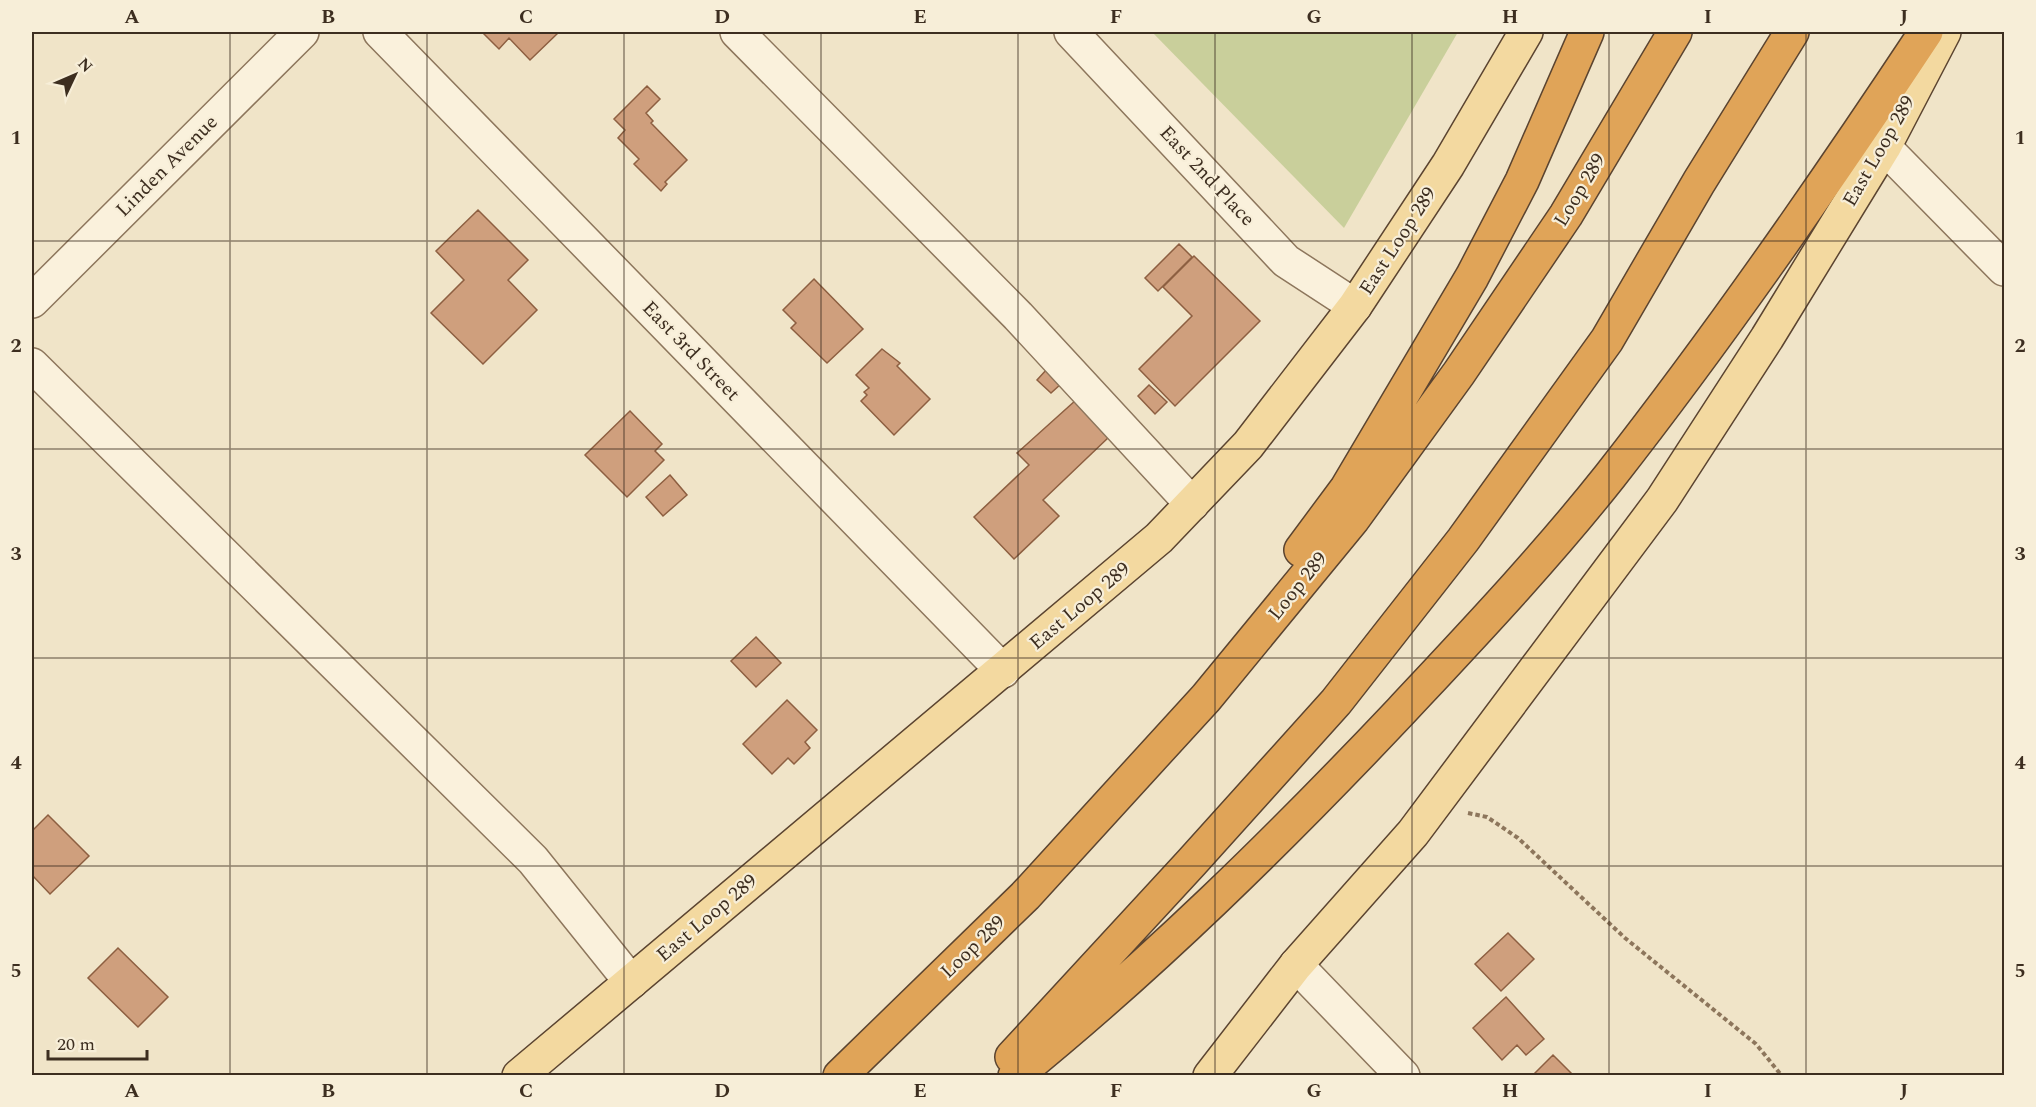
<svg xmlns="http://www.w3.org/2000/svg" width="2036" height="1107" font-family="Spectral,serif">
<rect width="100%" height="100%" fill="#f0e4c8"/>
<path fill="#c9cf9b" d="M1152 32H1458L1344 228Z"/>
<path fill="#cf9f7d" stroke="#8d5f41" stroke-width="1.5" d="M482 32H559L530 60 509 38 499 49Z
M647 86 660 99 646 113 653 121 651 123 687 160 665 182 667 184 661 191 634 164 639 159 618 138 625 130 614 119Z
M478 210 528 260 508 280 537 310 483 364 431 313 464 280 436 251Z
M1179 244 1192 257 1158 291 1145 278Z
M1194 256 1260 321 1175 406 1139 369 1192 316 1163 287Z
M814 279 863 329 827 363 791 328 796 323 783 310Z
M882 349 900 363 897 366 930 399 894 435 861 401 867 395 864 392 869 388 856 375Z
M1047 369 1062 383 1051 393 1037 380Z
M1149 385 1167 402 1155 414 1138 396Z
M1076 400 1110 436 1043 500 1059 516 1014 559 974 517 1029 465 1017 453Z
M630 411 662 444 655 451 664 460 627 497 585 455Z
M670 475 687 495 663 516 646 497Z
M756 637 781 663 756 687 731 661Z
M787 700 817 730 805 742 810 748 794 764 788 758 772 774 743 744Z
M48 815 89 856 50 894 32 875V831Z
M1508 933 1534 959 1501 991 1475 964Z
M118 948 168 997 138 1027 88 978Z
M1506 997 1544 1039 1526 1055 1517 1045 1502 1060 1473 1028Z
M1553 1055 1574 1076H1532Z"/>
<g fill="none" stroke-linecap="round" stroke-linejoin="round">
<g stroke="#8d765c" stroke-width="36">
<path id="minor" d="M380 32 1003 671
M737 32 1018 316 1192 504
M1071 32 1286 261 1355 306
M1884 147 2004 269
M32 301 302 32
M32 365 533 860 631 982
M1296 965 1403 1076"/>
</g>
<g stroke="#5b4430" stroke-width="36">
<path id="major" d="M519 1076 1159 538 1248 445 1355 306 1448 165 1526 32
M1210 1076 1296 965 1413 833 1662 500 1767 338 1884 147 1944 32"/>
</g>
<g stroke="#5b4430" stroke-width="36">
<path id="highway" d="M1301 550 1347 488 1472 277 1522 181 1587 32
M1012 1057 1191 863 1336 702 1463 540 1607 340 1699 182 1792 32
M840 1076 1025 896 1206 698 1353 519 1459 373 1566 215 1675 32
M1015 1076C1153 964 1279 840 1401 711 1472 635 1545 558 1610 476 1722 333 1826 183 1926 32"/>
</g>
<path stroke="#8d765c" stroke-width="4" stroke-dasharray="4.5 3" stroke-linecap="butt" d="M1468 813 1487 817 1518 838 1625 938 1756 1044 1782 1076"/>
<use href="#minor" stroke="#faf1dc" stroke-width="33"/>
<use href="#major" stroke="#f3d9a0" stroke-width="33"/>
<use href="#highway" stroke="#e0a458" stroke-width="33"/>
</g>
<path fill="none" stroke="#3d2e20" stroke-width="1.5" stroke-opacity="0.55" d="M230 32V1076M427 32V1076M624 32V1076M821 32V1076M1018 32V1076M1215 32V1076M1412 32V1076M1609 32V1076M1806 32V1076M32 241H2004M32 449H2004M32 658H2004M32 866H2004"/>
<g text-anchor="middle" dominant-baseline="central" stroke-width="4.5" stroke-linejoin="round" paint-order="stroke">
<g font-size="20" fill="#3d2e20" stroke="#f7eed8">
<text transform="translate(1879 151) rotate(-60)">East Loop 289</text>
<text transform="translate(167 166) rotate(-45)">Linden Avenue</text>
<text transform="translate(1207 176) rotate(47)">East 2nd Place</text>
<text transform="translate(1580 190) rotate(-59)">Loop 289</text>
<text transform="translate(1398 241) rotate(-57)">East Loop 289</text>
<text transform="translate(691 351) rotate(46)">East 3rd Street</text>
<text transform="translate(1298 586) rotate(-51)">Loop 289</text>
<text transform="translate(1080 606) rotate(-40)">East Loop 289</text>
<text transform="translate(707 918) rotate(-40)">East Loop 289</text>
<text transform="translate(973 947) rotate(-44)">Loop 289</text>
</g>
</g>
<rect width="2036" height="1107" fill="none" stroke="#f7eed8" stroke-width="66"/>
<g transform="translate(75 75) rotate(46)" stroke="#f7eed8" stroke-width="4.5" paint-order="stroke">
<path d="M0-4.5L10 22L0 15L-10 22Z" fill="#3d2e20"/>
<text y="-9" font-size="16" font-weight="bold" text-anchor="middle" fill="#3d2e20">N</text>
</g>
<path d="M48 1050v9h99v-9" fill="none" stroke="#3d2e20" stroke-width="3"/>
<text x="57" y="1050" font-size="18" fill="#3d2e20" stroke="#f7eed8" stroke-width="4.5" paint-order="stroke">20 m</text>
<rect x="33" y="33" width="1970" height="1041" fill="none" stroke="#3d2e20" stroke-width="2"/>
<g font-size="20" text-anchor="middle" font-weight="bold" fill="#3d2e20">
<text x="132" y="23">A</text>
<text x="328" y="23">B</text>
<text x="526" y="23">C</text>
<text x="722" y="23">D</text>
<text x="920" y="23">E</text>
<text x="1116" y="23">F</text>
<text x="1314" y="23">G</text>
<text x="1510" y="23">H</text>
<text x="1708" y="23">I</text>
<text x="1904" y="23">J</text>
<text x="16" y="144">1</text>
<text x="2020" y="144">1</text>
<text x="16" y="352">2</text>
<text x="2020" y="352">2</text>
<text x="16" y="560">3</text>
<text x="2020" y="560">3</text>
<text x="16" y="769">4</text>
<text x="2020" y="769">4</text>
<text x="16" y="977">5</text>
<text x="2020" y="977">5</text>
<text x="132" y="1097">A</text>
<text x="328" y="1097">B</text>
<text x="526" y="1097">C</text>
<text x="722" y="1097">D</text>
<text x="920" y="1097">E</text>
<text x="1116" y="1097">F</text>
<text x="1314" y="1097">G</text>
<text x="1510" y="1097">H</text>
<text x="1708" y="1097">I</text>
<text x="1904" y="1097">J</text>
</g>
</svg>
